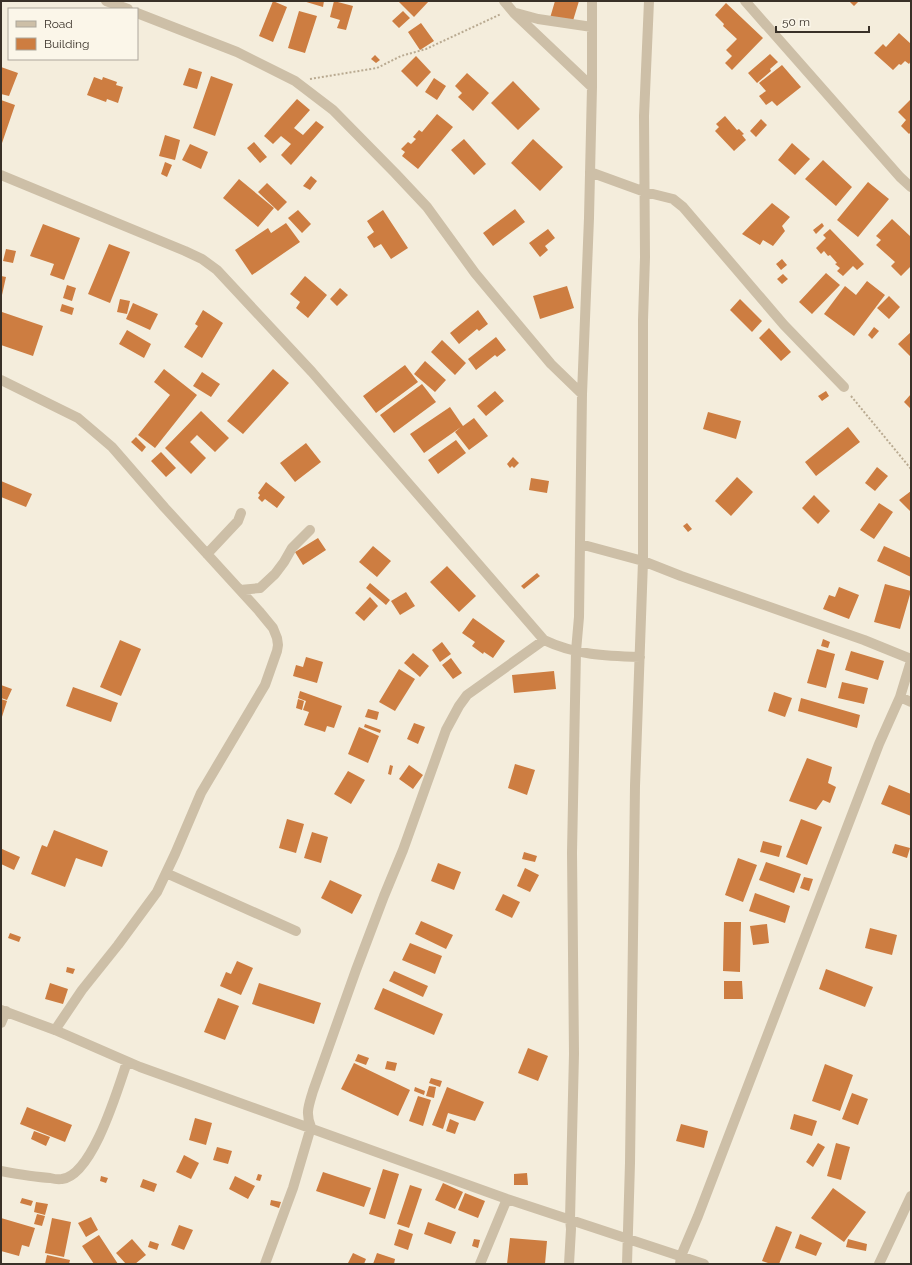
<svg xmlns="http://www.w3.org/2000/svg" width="912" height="1265" font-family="Raleway,sans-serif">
<rect width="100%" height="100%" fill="#f4eddc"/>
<path fill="#cd7d41" d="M273 1 287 7 273 42 259 36Z
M303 1H324L323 7Z
M334 1 353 6 346 30 337 28 340 20 330 17Z
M398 1H429L414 17Z
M555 1H579L572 24 550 18Z
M849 1H859L854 6Z
M726 3 763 38 732 70 725 63 732 56 726 50 737 39 723 26 724 24 715 15Z
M299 11 317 16 305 53 288 48Z
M403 11 410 18 399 28 392 21Z
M421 23 434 41 420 50 408 32Z
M899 33 911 44V61L909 64 905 61 901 65 899 64 893 70 874 53 883 44 886 47Z
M770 54 778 62 770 69 771 71 757 83 748 73Z
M375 55 380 60 376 63 371 59Z
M416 56 431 72 417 87 401 71Z
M782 65 801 87 777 106 772 101 766 105 759 96 766 91 759 83Z
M1 67 18 73 9 96 1 94Z
M189 68 202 72 197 89 183 85Z
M467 73 489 93 473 111 458 97 462 93 455 86Z
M211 76 233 84 215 136 193 128Z
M94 77 102 80 103 77 117 82 116 85 123 87 118 103 107 99 106 102 87 95Z
M434 78 446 86 437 100 425 92Z
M513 81 540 109 518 130 491 103Z
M297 99 310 110 294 128 303 135 316 121 324 127 291 165 281 155 291 144 281 136 273 144 264 136Z
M911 99V132L909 134 901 126 906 120 898 112Z
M1 100 15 105 1 146Z
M437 114 453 127 418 169 402 156 405 152 401 149 408 142 411 144 416 139 413 137 419 130 422 132Z
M725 116 737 130 739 129 744 134 742 135 746 140 734 151 715 131 719 127 716 124Z
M761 119 767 125 756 137 750 131Z
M165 135 180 140 175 160 159 156Z
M464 139 486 164 474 175 451 150Z
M533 139 563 167 540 191 511 163Z
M254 142 267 157 260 163 247 148Z
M792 143 810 159 795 175 778 160Z
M190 144 208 152 201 169 182 160Z
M823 160 852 187 836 206 805 179Z
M165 162 172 165 167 177 161 174Z
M311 176 317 181 310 190 303 186Z
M239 179 274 208 258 227 223 198Z
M868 182 889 199 858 237 837 220Z
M267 183 287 202 278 211 258 192Z
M772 203 790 217 782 226 785 231 773 246 763 240 760 245 742 234Z
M515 209 525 222 493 246 483 233Z
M298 210 311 224 302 233 288 218Z
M383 210 408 248 391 259 381 244 374 248 367 237 374 232 367 221Z
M892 219 911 237V266L901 276 891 266 895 262 876 245 881 240 876 236Z
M286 223 300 242 252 275 235 250 268 228 271 233Z
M822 223 824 226 816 234 813 230Z
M43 224 80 238 64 280 50 275 54 264 30 256Z
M548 229 555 238 545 246 548 250 540 257 529 243Z
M830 229 864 264 857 270 853 266 843 276 837 271 840 268 835 264 837 263 830 255 828 256 824 251 821 254 816 248 826 238 823 235Z
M109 244 130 252 110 303 88 294Z
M6 249 16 251 13 263 3 261Z
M782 259 787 265 781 270 776 264Z
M826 273 840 285 812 314 799 302Z
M783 274 788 279 782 284 777 279Z
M1 276 6 277 2 295H1Z
M305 276 327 295 308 318 296 308 300 302 290 294Z
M867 281 885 295 854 336 824 314 845 286 856 295Z
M67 285 76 288 72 301 63 298Z
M567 286 574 308 540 319 533 296Z
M340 288 348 295 337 306 330 299Z
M889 296 900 307 889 319 877 308Z
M120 299 130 301 127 314 117 312Z
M740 299 762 321 752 332 730 310Z
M133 303 158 314 150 330 126 319Z
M62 304 74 308 72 315 60 311Z
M203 310 223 323 202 358 184 347 198 326 195 324Z
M478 310 488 324 479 331 477 329 459 344 450 333Z
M2 312 43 326 33 356 1 345Z
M874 327 879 331 872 339 868 335Z
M769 328 791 352 781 361 759 338Z
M127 330 151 344 144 358 119 344Z
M911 332V357L898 344Z
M496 337 506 350 497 357 495 355 476 370 468 359Z
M442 340 466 363 455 375 431 352Z
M425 361 446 380 435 392 414 374Z
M405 365 418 382 376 413 363 396Z
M164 369 197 395 155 448 138 435 170 395 154 382Z
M273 369 289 383 243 434 227 421Z
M202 372 220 384 211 397 193 386Z
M422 384 436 402 394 433 380 415Z
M495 391 504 401 486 416 477 406Z
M826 391 829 396 822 401 818 396Z
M911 394V409L904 402Z
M450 407 463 426 474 418 488 436 469 450 455 432 461 427 424 453 410 434Z
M201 411 229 438 215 452 197 435 190 442 206 458 191 474 165 448Z
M708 412 741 421 736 439 703 429Z
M848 427 860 442 816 476 805 462Z
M136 437 146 447 142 452 131 442Z
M456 440 466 453 438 474 428 460Z
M306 443 321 462 295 482 280 463Z
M161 452 176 468 166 477 151 461Z
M513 457 519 463 514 468 512 466 510 468 507 464Z
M877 467 888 476 875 491 865 483Z
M737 477 753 492 731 516 715 501Z
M531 478 549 481 547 493 529 490Z
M1 481 32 494 26 507 1 497Z
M266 482 285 497 277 508 265 499 262 502 258 498 260 495 258 493Z
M911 491V512L899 500Z
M814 495 830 511 818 524 802 508Z
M879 503 893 512 874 539 860 530Z
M687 523 692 529 688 532 683 526Z
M318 538 326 550 303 565 295 552Z
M373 546 391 561 377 577 359 562Z
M884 546 911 558V577L877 561Z
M447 566 476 596 459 612 430 582Z
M537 573 540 576 524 589 521 586Z
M370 583 390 600 386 605 366 588Z
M885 584 911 591 900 629 874 622Z
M839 587 859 595 849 619 823 609 829 595 835 597Z
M406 592 415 606 400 615 391 601Z
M370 597 378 606 364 621 355 613Z
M473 618 505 641 493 658 484 652 483 654 472 646 475 642 462 633Z
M823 639 830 642 828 648 821 646Z
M120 640 141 649 121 696 100 687Z
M442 642 451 654 440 662 432 650Z
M817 649 835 654 826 688 807 683Z
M851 651 884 661 878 680 845 670Z
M413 653 429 666 420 677 404 663Z
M306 657 323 662 317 683 293 676 296 665 303 667Z
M451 658 462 673 453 679 442 665Z
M399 669 415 679 395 711 379 702Z
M554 671 556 689 514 693 512 675Z
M842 682 868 688 864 704 838 698Z
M1 685 12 689 7 700 1 698Z
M73 687 118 703 111 722 66 706Z
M300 691 342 706 334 728 327 726 325 732 304 725 309 712 303 710 306 701 298 698Z
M774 692 792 698 785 717 768 711Z
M801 698 860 715 857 728 798 711Z
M1 699 7 701 1 720Z
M298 699 304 701 302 710 296 708Z
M368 709 379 712 377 720 365 717Z
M414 723 425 727 418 744 407 739Z
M365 724 381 730 380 733 364 727Z
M359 727 379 736 368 763 348 754Z
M807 758 832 767 828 783 836 787 830 803 823 800 816 810 789 801Z
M515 764 535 770 527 795 508 788Z
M390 765 393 766 391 775 388 774Z
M409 765 423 775 413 789 399 779Z
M348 771 365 780 351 804 334 794Z
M889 785 911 794V816L881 804Z
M287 819 304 824 296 853 279 848Z
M801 819 822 827 807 865 786 857Z
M54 830 108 851 102 867 76 858 65 887 31 874 42 845 47 847Z
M312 832 328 837 321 863 304 858Z
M763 841 782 846 779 857 760 852Z
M895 844 910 848 907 858 892 853Z
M2 849 20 857 14 870 1 864V852Z
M524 852 537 856 535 862 522 859Z
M738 858 757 865 743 902 725 895Z
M766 862 801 874 794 893 759 880Z
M438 863 461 872 454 890 431 881Z
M525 868 539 875 530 892 517 886Z
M804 877 813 879 809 891 800 888Z
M330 880 362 895 352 914 321 898Z
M755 893 790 906 785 923 749 911Z
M503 894 520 902 512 918 495 910Z
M421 921 453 935 446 949 415 934Z
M724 922H741L740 972 723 971Z
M767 924 769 943 753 945 750 926Z
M870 928 897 935 892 955 865 948Z
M10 933 21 937 19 942 8 938Z
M410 943 442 956 435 974 402 960Z
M237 961 253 968 241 995 220 986 226 972 231 974Z
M67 967 75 969 73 974 66 972Z
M826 969 873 987 865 1007 819 989Z
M394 971 428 986 423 997 389 981Z
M724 981H742L743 999H724Z
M50 983 68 989 63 1004 45 999Z
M259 983 321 1003 314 1024 252 1004Z
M383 988 443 1014 434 1035 374 1009Z
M218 998 239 1006 225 1040 204 1032Z
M528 1048 548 1056 538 1081 518 1073Z
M358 1054 369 1058 366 1065 355 1061Z
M387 1061 397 1063 395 1071 385 1069Z
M354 1063 410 1090 398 1116 341 1089Z
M825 1064 853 1075 840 1111 812 1101Z
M431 1078 442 1081 440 1087 429 1083Z
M429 1086 436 1087 434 1098 426 1096Z
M415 1087 425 1091 424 1095 414 1091Z
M447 1087 484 1102 475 1121 448 1113 443 1129 432 1125Z
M852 1093 868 1099 858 1125 842 1119Z
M418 1096 431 1100 423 1126 409 1121Z
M27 1107 72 1125 65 1142 20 1124Z
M794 1114 817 1121 812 1136 790 1129Z
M195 1118 212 1123 206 1145 189 1140Z
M450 1119 459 1123 455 1134 446 1131Z
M681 1124 708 1131 704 1148 676 1141Z
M34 1131 50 1137 46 1146 31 1139Z
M818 1143 825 1147 813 1167 806 1162Z
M836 1143 850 1147 841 1180 827 1176Z
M217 1147 232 1151 228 1164 213 1160Z
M184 1155 199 1163 191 1179 176 1172Z
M383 1169 399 1174 385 1219 369 1214Z
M323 1172 371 1188 364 1207 316 1191Z
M527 1173 528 1185H514V1174Z
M258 1174 262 1175 260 1181 256 1180Z
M101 1176 108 1178 106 1183 100 1181Z
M235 1176 255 1186 248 1199 229 1189Z
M143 1179 157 1184 154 1192 140 1187Z
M443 1183 463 1192 455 1209 435 1200Z
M410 1185 422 1189 409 1228 397 1224Z
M833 1188 866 1212 844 1242 811 1218Z
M465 1193 485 1201 478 1218 458 1210Z
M22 1198 33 1201 31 1206 20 1203Z
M271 1200 281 1202 279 1208 270 1205Z
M36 1202 48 1204 45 1215 34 1212Z
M37 1214 45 1216 42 1226 34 1224Z
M91 1217 98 1230 86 1237 78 1223Z
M1 1218 35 1228 29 1247 22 1245 19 1256 1 1251Z
M52 1218 71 1222 64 1257 45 1253Z
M428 1222 456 1232 451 1244 424 1234Z
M179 1225 193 1230 184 1250 171 1245Z
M776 1226 792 1232 779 1264H771L762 1261Z
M399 1229 413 1234 408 1250 394 1245Z
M800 1234 822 1243 816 1256 795 1248Z
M99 1235 118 1264H94L82 1246Z
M510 1238 547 1241 545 1264H507Z
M132 1239 146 1255 135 1264H126L116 1253Z
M474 1239 480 1240 478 1248 472 1246Z
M848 1239 867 1244 866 1251 846 1247Z
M150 1241 159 1244 157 1250 148 1247Z
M353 1253 366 1259 364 1264 348 1263Z
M377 1253 395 1259 394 1264H373Z
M47 1255 70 1260 69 1264H45Z"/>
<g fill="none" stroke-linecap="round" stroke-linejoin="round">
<path stroke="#b9aa91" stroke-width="2" stroke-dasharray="2 2" stroke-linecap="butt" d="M310 79 377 68 401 56 426 49 501 14
M851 396 911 469"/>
<path stroke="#cdbfa7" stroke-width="10" d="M106 1 128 9
M504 1 514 13 592 87
M745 1 900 177 911 187
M137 13 237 52 295 81 333 110 395 173 427 207 475 273 520 327 551 364 582 394
M516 13 538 19 592 27
M590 172 645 192 673 199 683 207 784 325 844 387
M1 175 185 251 202 259 217 270 312 372 544 640C575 655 606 656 640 657
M1 380 78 418 112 447 165 508 259 611 273 628 277 638 278 645 277 651 265 685 201 793 175 854 157 892 118 945 82 990 55 1030
M580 544 643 561 681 576 864 640 911 659
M207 554 238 521 241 513
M240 590 260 588 275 574 284 562 292 548 310 530
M900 697 911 702
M166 873 296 931
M1 1010 55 1030 140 1067 507 1199 704 1264
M1 1023 6 1011
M1 1171C17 1174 33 1177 50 1178 54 1179 58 1180 62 1179 93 1175 118 1088 127 1062
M265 1264 293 1188 311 1127C305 1113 309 1105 313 1091L356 970 384 896 403 850 446 730 459 706 467 695 544 640
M480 1264 507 1199
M569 1264 571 1229 570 1219 574 1054 572 853 576 651 579 617 582 394 589 218 592 87V1
M627 1264 630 1163 635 786 643 561V320L645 257 644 116 649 1
M680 1264 681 1256 698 1216 879 744 900 697 911 661
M879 1264 911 1196"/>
</g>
<rect width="912" height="1265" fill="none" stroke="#393128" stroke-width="4"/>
<rect x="8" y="8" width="130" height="52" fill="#fbf6e9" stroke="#ada79c"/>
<rect x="16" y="21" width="20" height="6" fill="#cdbfa7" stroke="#ada79c"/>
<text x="44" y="28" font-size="12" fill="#393128">Road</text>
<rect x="16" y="38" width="20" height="12" fill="#cd7d41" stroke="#ada79c"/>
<text x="44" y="48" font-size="12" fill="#393128">Building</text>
<path d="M776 26v6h93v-6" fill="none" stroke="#393128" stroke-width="2"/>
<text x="782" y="26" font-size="12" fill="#393128" stroke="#fbf6e9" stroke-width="3" paint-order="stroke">50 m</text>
</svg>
